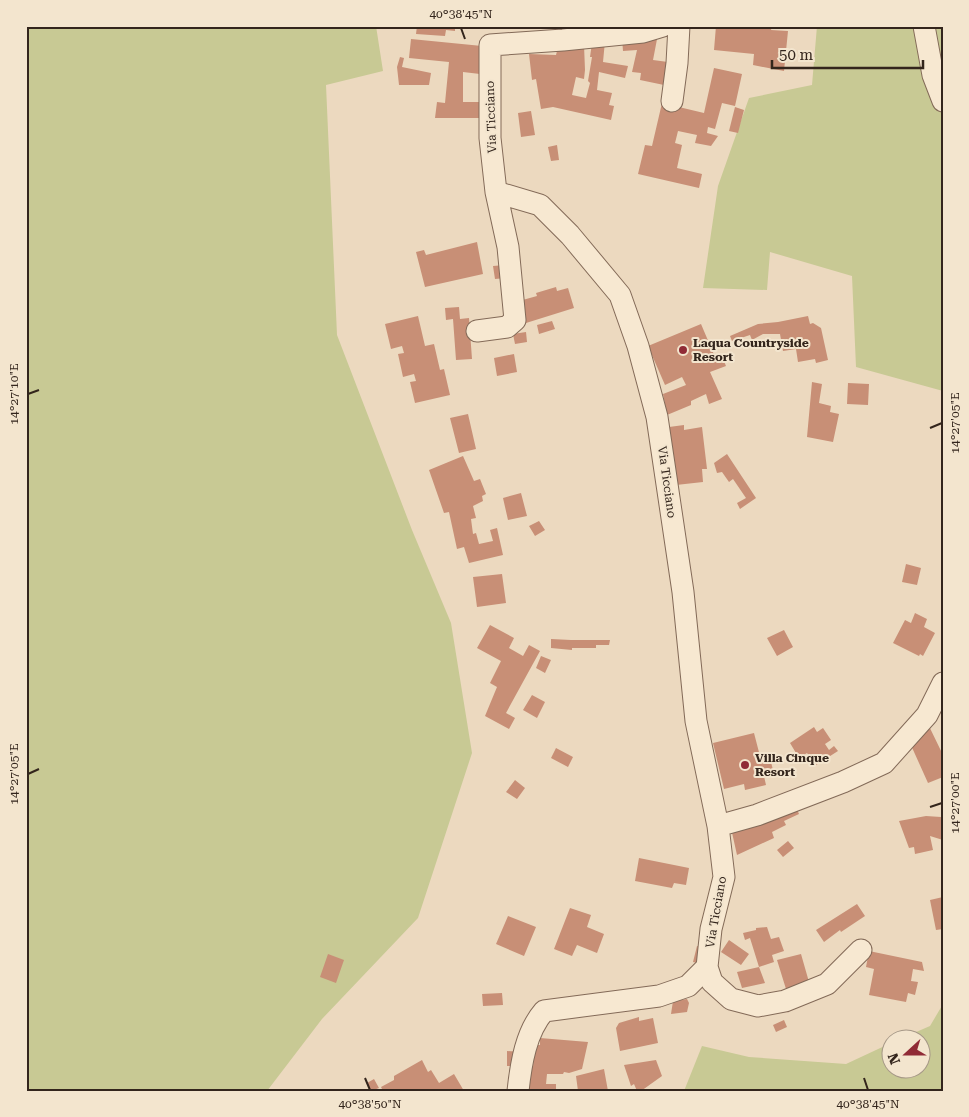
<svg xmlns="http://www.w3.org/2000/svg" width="969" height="1117" font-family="'Roboto Serif',serif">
<rect width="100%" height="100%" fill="#ecd9bf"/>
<path fill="#c8c994" d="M26 26H376L383 71 326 85 337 335 412 530 451 623 472 753 418 918 322 1019 267 1091H26Z
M817 26H943V391L856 367 852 276 770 252 767 290 703 288 718 186 749 98 812 85Z
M943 1004V1091H684L702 1046 749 1057 846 1064 891 1043 892 1070H922V1040L900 1039 930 1026Z"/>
<path fill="#c88f76" d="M417 26H455V31L446 30 445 36 416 34Z
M716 26H750L760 28V26H772L771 30 788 31 784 71 753 65 754 54 714 50Z
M658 34 653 60 668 62 664 85 640 80 641 73 632 72 637 50 623 51 622 38Z
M411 39 482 46 480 74 463 72V102H482L483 118H435L437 102 445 103 449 62 409 58Z
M605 41 603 62 628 66 625 78 599 72 597 90 612 93 609 105 614 106 611 120 553 107 541 109 536 79 532 80 529 54 556 55 558 47 584 45 585 70 584 79 576 77 572 95 586 98 590 83 588 81 592 57H590L592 43Z
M400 57 404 58 402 67 431 73 429 85H399L397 67Z
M714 68 742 74 735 106 722 103 715 129 708 127 707 133 718 136 711 146 695 143 697 135 678 131 675 143 682 145 677 168 702 174 699 188 638 174 645 145 652 146 662 103 704 113Z
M735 107 744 110 738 133 729 131Z
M531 111 535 135 521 137 518 113Z
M557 145 559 160 551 161 548 147Z
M477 242 483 274 425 287 416 252 424 250 426 255Z
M505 265 506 278 495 279 493 266Z
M556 287 557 291 568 288 574 308 526 323 519 301 537 296 536 293Z
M459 307 460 319 469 318 472 359 456 360 453 319 446 320 445 308Z
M418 316 425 346 434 344 440 370 444 369 450 395 415 403 410 382 416 381 414 374 403 377 398 354 404 353 402 346 391 349 385 324Z
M808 316 810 324 813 323 821 328 828 360 816 363 815 359 798 362 796 349 783 351 780 334H763L752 340 750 335 732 341 730 336 758 324 778 322Z
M552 321 555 329 539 334 537 325Z
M701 324 715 357 721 354 726 366 710 372 722 399 709 404 706 394 691 401V405L667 415 663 394 686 385 682 377 665 385 648 346Z
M526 332 527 342 515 344 513 334Z
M514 354 517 372 497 376 494 358Z
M812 382 822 384 819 403 831 406 830 412 839 414 833 442 807 437Z
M848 383 869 384 868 405 847 404Z
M468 414 476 449 459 453 450 418Z
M684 425V430L702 427 707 469H702L703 482 676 485 669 427Z
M727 454 756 498 740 509 737 503 746 498 733 479 729 482 722 472 717 473 714 463Z
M463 456 474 481 480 479 486 494 482 496 483 501 473 506 476 518 471 519 473 534 476 533 479 544 493 541 490 530 497 528 503 555 469 563 464 547 457 549 449 512 444 513 429 470Z
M521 493 527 516 508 520 503 498Z
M539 521 545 530 535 536 529 526Z
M906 564 921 568 917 585 902 582Z
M502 574 506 603 477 607 473 577Z
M915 613 927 619 924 627 935 633 923 656 920 654 919 656 893 643 905 620 911 623Z
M490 625 514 638 509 648 523 656 529 645 540 651 506 713 515 718 509 729 485 716 497 687 490 683 501 661 477 648Z
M784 630 793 647 777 656 767 638Z
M551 639 571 640H610L609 645H596V648H572V650L551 648Z
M541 656 551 660 545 673 536 668Z
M532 695 545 702 537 718 523 710Z
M927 722 943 755V777L928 783 910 743Z
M814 727 817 732 823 728 831 740 825 744 829 750 834 746 838 751 816 765 807 753 799 758 790 743Z
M754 733 761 760 770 758 773 770 763 772 766 785 745 790 744 784 724 789 713 743Z
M556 748 573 757 568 767 551 758Z
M515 780 525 788 517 799 506 792Z
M796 807 799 814 784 821 786 825 772 832 774 838 737 855 731 828Z
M943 811V840L930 836 933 850 915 854 914 847 909 848 899 821 926 816 941 817Z
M788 841 794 848 783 857 777 850Z
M639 858 689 868 686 885 674 883 672 888 635 881Z
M943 897V929L936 930 930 900Z
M857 904 865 916 841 932 840 930 824 942 816 930Z
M570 908 591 915 587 927 604 934 597 953 577 945 572 956 554 949Z
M508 916 536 927 524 956 496 944Z
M767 927 771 939 779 937 784 951 772 955 774 962 759 967 750 938 745 940 743 933 756 930V928Z
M729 940 749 954 741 965 721 952Z
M697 946 705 948 702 964 693 962Z
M869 951 922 962 924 971 913 969 911 981 918 982 915 995 908 993 906 1002 869 995 874 969 866 967Z
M328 954 344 960 336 983 320 977Z
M801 954 809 982 786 989 777 960Z
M759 967 765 983 742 988 737 972Z
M502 993 503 1005 483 1006 482 994Z
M687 999 689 1003 687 1012 671 1014 673 1001Z
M639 1017V1021L653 1018 658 1043 620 1051 616 1028 619 1023Z
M784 1020 787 1027 776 1032 773 1025Z
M540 1038 588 1042 582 1069 569 1073 564 1072 563 1074H547L546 1084H556V1091H523L525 1066 533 1067 535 1045H540Z
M507 1051 521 1052 516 1066H507Z
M422 1060 428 1072 431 1070 439 1083 454 1074 464 1091H383L381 1087 394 1080V1076Z
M656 1060 662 1076 641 1091H637L634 1084 631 1086 624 1065Z
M604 1069 608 1091H578L576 1076Z
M374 1079 379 1088 371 1091 367 1083Z"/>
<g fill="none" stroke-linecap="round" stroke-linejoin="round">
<g stroke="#836a58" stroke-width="23">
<path id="street" d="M663 26 643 32 563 40 490 45V138L496 192 540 205 570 235 620 295 638 346 657 417 683 592 696 721 718 826 724 877 711 929 707 967 712 982 731 999 758 1006 785 1001 827 984 861 950
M924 26 933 75 943 101
M672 101 677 63 679 26
M477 331 507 327 515 320 508 247 496 192
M718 826 757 815 843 782 884 763 927 715 943 683
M518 1091C521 1063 526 1032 544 1011L659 996 688 986 707 967"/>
</g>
<use href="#street" stroke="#f7e8d1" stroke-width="21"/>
</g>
<path fill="none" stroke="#33251c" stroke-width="2" d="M461 28 465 39M28 394 39 390M930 428 942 423M28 774 39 769M930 807 942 803M365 1078 370 1090M864 1078 868 1090"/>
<g fill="#902b36" stroke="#f3e5ce" stroke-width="2">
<circle cx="683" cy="350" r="5"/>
<circle cx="745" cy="765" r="5"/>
</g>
<g text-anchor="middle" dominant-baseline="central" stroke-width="4" stroke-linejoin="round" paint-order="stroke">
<g font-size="12" fill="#33251c" stroke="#f3e5ce">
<text transform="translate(491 117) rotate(-92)">Via Ticciano</text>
<text transform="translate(667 482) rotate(82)">Via Ticciano</text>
<text transform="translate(716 912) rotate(-80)">Via Ticciano</text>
</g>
<g font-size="12" font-weight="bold" fill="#33251c" stroke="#f3e5ce" text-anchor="start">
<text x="693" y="343">Laqua Countryside<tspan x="693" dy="14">Resort</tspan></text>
<text x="755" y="758">Villa Cinque<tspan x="755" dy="14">Resort</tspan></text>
</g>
</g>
<rect width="969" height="1117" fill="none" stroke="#f3e5ce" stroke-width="55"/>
<g transform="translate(906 1054) rotate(249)"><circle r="24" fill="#f3e5ce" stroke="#a69887"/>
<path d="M0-4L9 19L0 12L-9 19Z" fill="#902b36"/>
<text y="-8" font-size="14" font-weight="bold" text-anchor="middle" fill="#33251c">N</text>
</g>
<path d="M772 60v8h151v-8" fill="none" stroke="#33251c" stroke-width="2.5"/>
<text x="779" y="60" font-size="15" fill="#33251c" stroke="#f3e5ce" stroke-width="4" paint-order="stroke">50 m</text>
<rect x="28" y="28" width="914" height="1062" fill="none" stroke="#33251c" stroke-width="2"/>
<g font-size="12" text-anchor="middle" fill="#33251c">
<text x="461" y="18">40°38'45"N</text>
<text transform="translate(14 394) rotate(-90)" y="4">14°27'10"E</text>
<text transform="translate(955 423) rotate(-90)" y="4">14°27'05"E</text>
<text transform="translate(14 774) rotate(-90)" y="4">14°27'05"E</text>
<text transform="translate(955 803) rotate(-90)" y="4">14°27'00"E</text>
<text x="370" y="1108">40°38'50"N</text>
<text x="868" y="1108">40°38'45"N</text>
</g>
</svg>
